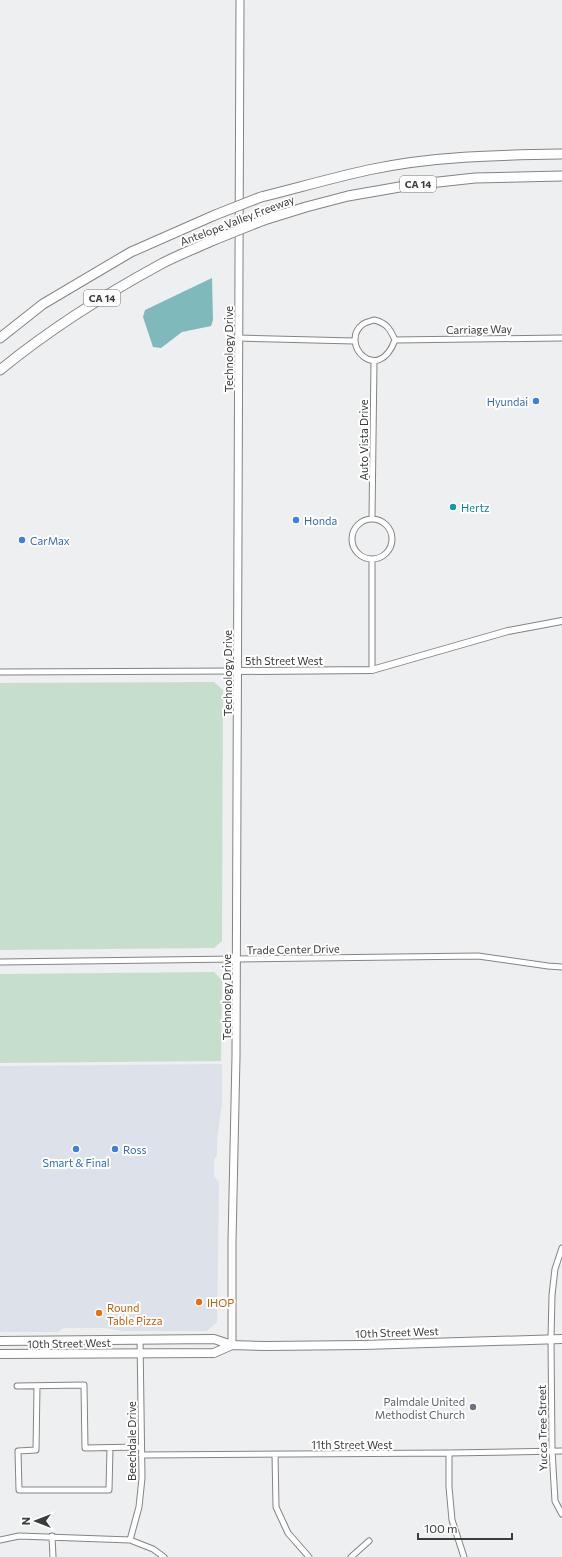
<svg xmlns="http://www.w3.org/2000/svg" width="562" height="1557" font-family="Commissioner,sans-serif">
<rect width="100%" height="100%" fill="#eeeff0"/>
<path fill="#dde1e9" d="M222 1064V1104L217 1140V1156L214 1159V1176L219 1183 217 1322 207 1331H123L104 1328H64L57 1332H0V1066Z"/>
<path fill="#c6dfcc" d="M214 682 223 690 222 941 214 948 0 950V683Z
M214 972 222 980 221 1061 0 1063V974Z"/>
<path fill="#7fb9bb" d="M212 278 213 320 211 326 182 332 161 348 153 347 143 317 145 310Z"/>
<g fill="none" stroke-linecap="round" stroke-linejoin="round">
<g stroke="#848485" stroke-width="7">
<path id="minor" d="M374 320C387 323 390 329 395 340 378 386 338 343 363 324 366 322 371 321 374 320Z
M239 338 354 341
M395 340 562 338
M372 518 374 361
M352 539a20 20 0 1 1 40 0a20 20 0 1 1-40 0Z
M372 670V559
M0 672 238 671
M0 962 478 956 548 966 562 967
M562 1248 555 1269 552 1295 551 1339 552 1450 555 1501 562 1514
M17 1386 84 1385 85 1448 141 1447
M37 1386 36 1450 18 1451 19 1490H109L110 1448
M449 1453V1487L452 1520 464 1557
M275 1454 276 1507 288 1533 309 1557
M141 1455 449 1453 562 1451
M52 1536 53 1557
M0 1540 19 1536 130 1540 153 1549 164 1557
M130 1540 139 1507 142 1478 140 1339
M351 1557 369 1541"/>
</g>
<g stroke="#848485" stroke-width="8">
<path id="tertiary" d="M238 671 372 670 508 631 562 621"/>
</g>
<g stroke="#848485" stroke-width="9">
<path id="secondary" d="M232 1345V1241L236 1057 240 0"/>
</g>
<g stroke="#848485" stroke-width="10">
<path id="primary" d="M0 1341 214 1339 232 1345 266 1346 363 1345 562 1339
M0 1354 214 1353 232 1345"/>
</g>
<g stroke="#848485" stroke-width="11">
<path id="motorway" d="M261 197C297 188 332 178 368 170 431 156 498 155 562 154
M264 220 306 207 348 196 411 185 475 178 562 176
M0 338 43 304 131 252 215 215
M0 370C50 329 104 295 161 264 178 255 196 248 214 240"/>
</g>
<use href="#minor" stroke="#fff" stroke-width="5"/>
<use href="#tertiary" stroke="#fff" stroke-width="6"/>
<use href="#secondary" stroke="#fff" stroke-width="7"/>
<use href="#primary" stroke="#fff" stroke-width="8"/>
<use href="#motorway" stroke="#fff" stroke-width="9"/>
<g stroke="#848485" stroke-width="11" stroke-linecap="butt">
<path id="motorway-bridge" d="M215 215 261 197
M214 240 264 220"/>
</g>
<use href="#motorway-bridge" stroke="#fff" stroke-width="9"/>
</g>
<g fill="#3f7fe0" stroke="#fff" stroke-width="1.5">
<circle cx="536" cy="401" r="4"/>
<circle cx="296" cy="520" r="4"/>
<circle cx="22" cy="540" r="4"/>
<circle cx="76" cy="1149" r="4"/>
<circle cx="115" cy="1149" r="4"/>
</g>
<circle fill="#0f9aa8" stroke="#fff" stroke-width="1.5" cx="453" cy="507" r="4"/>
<g fill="#e8710a" stroke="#fff" stroke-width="1.5">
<circle cx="199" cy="1302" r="4"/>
<circle cx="99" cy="1313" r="4"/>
</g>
<circle fill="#6b7280" stroke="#fff" stroke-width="1.5" cx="473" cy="1407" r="4"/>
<g text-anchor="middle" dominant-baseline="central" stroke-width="4" stroke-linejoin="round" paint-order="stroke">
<g fill="#fff" stroke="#767676" stroke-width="1">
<rect x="400" y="176" width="36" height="16" rx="3"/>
<rect x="84" y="290" width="36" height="16" rx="3"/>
</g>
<g font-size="10" font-weight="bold" fill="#3b3c3c">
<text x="418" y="184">CA 14</text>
<text x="102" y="298">CA 14</text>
</g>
<g font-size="11" fill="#3b3c3c" stroke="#fff">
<text transform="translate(237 220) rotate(-21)">Antelope Valley Freeway</text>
<text transform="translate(479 329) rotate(-1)">Carriage Way</text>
<text transform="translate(228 349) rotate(-90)">Technology Drive</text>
<text transform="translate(363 440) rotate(-90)">Auto Vista Drive</text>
<text x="284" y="660">5th Street West</text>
<text transform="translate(227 673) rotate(-90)">Technology Drive</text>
<text transform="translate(293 949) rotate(-1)">Trade Center Drive</text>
<text transform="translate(226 997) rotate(-90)">Technology Drive</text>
<text transform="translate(397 1332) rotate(-2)">10th Street West</text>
<text transform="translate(69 1343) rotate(-1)">10th Street West</text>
<text transform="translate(542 1428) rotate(-91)">Yucca Tree Street</text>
<text transform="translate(131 1441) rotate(-90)">Beechdale Drive</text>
<text x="352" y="1444">11th Street West</text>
</g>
<g font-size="11" fill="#366cbe" stroke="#fff" text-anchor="start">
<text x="528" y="401" text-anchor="end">Hyundai</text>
<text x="304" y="520">Honda</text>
<text x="30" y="540">CarMax</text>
<text x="123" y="1149">Ross</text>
<text x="76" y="1162" text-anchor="middle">Smart &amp; Final</text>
</g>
<g font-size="11" fill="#0d838f" stroke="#fff" text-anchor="start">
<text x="461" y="507">Hertz</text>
</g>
<g font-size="11" fill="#c56008" stroke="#fff" text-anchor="start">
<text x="207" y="1302">IHOP</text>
<text x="107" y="1307">Round<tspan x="107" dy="13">Table Pizza</tspan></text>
</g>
<g font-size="11" fill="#5b616d" stroke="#fff" text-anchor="end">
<text x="465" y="1401">Palmdale United<tspan x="465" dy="13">Methodist Church</tspan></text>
</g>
</g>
<g transform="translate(36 1521) rotate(270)" stroke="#ffffff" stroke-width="3" paint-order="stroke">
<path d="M0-3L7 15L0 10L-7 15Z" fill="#3b3c3c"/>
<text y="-6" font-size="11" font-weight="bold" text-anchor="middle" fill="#3b3c3c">N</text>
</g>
<path d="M418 1533v6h94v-6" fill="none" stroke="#3b3c3c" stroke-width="2"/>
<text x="424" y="1533" font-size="12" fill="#3b3c3c" stroke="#ffffff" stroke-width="3" paint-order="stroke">100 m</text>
</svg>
